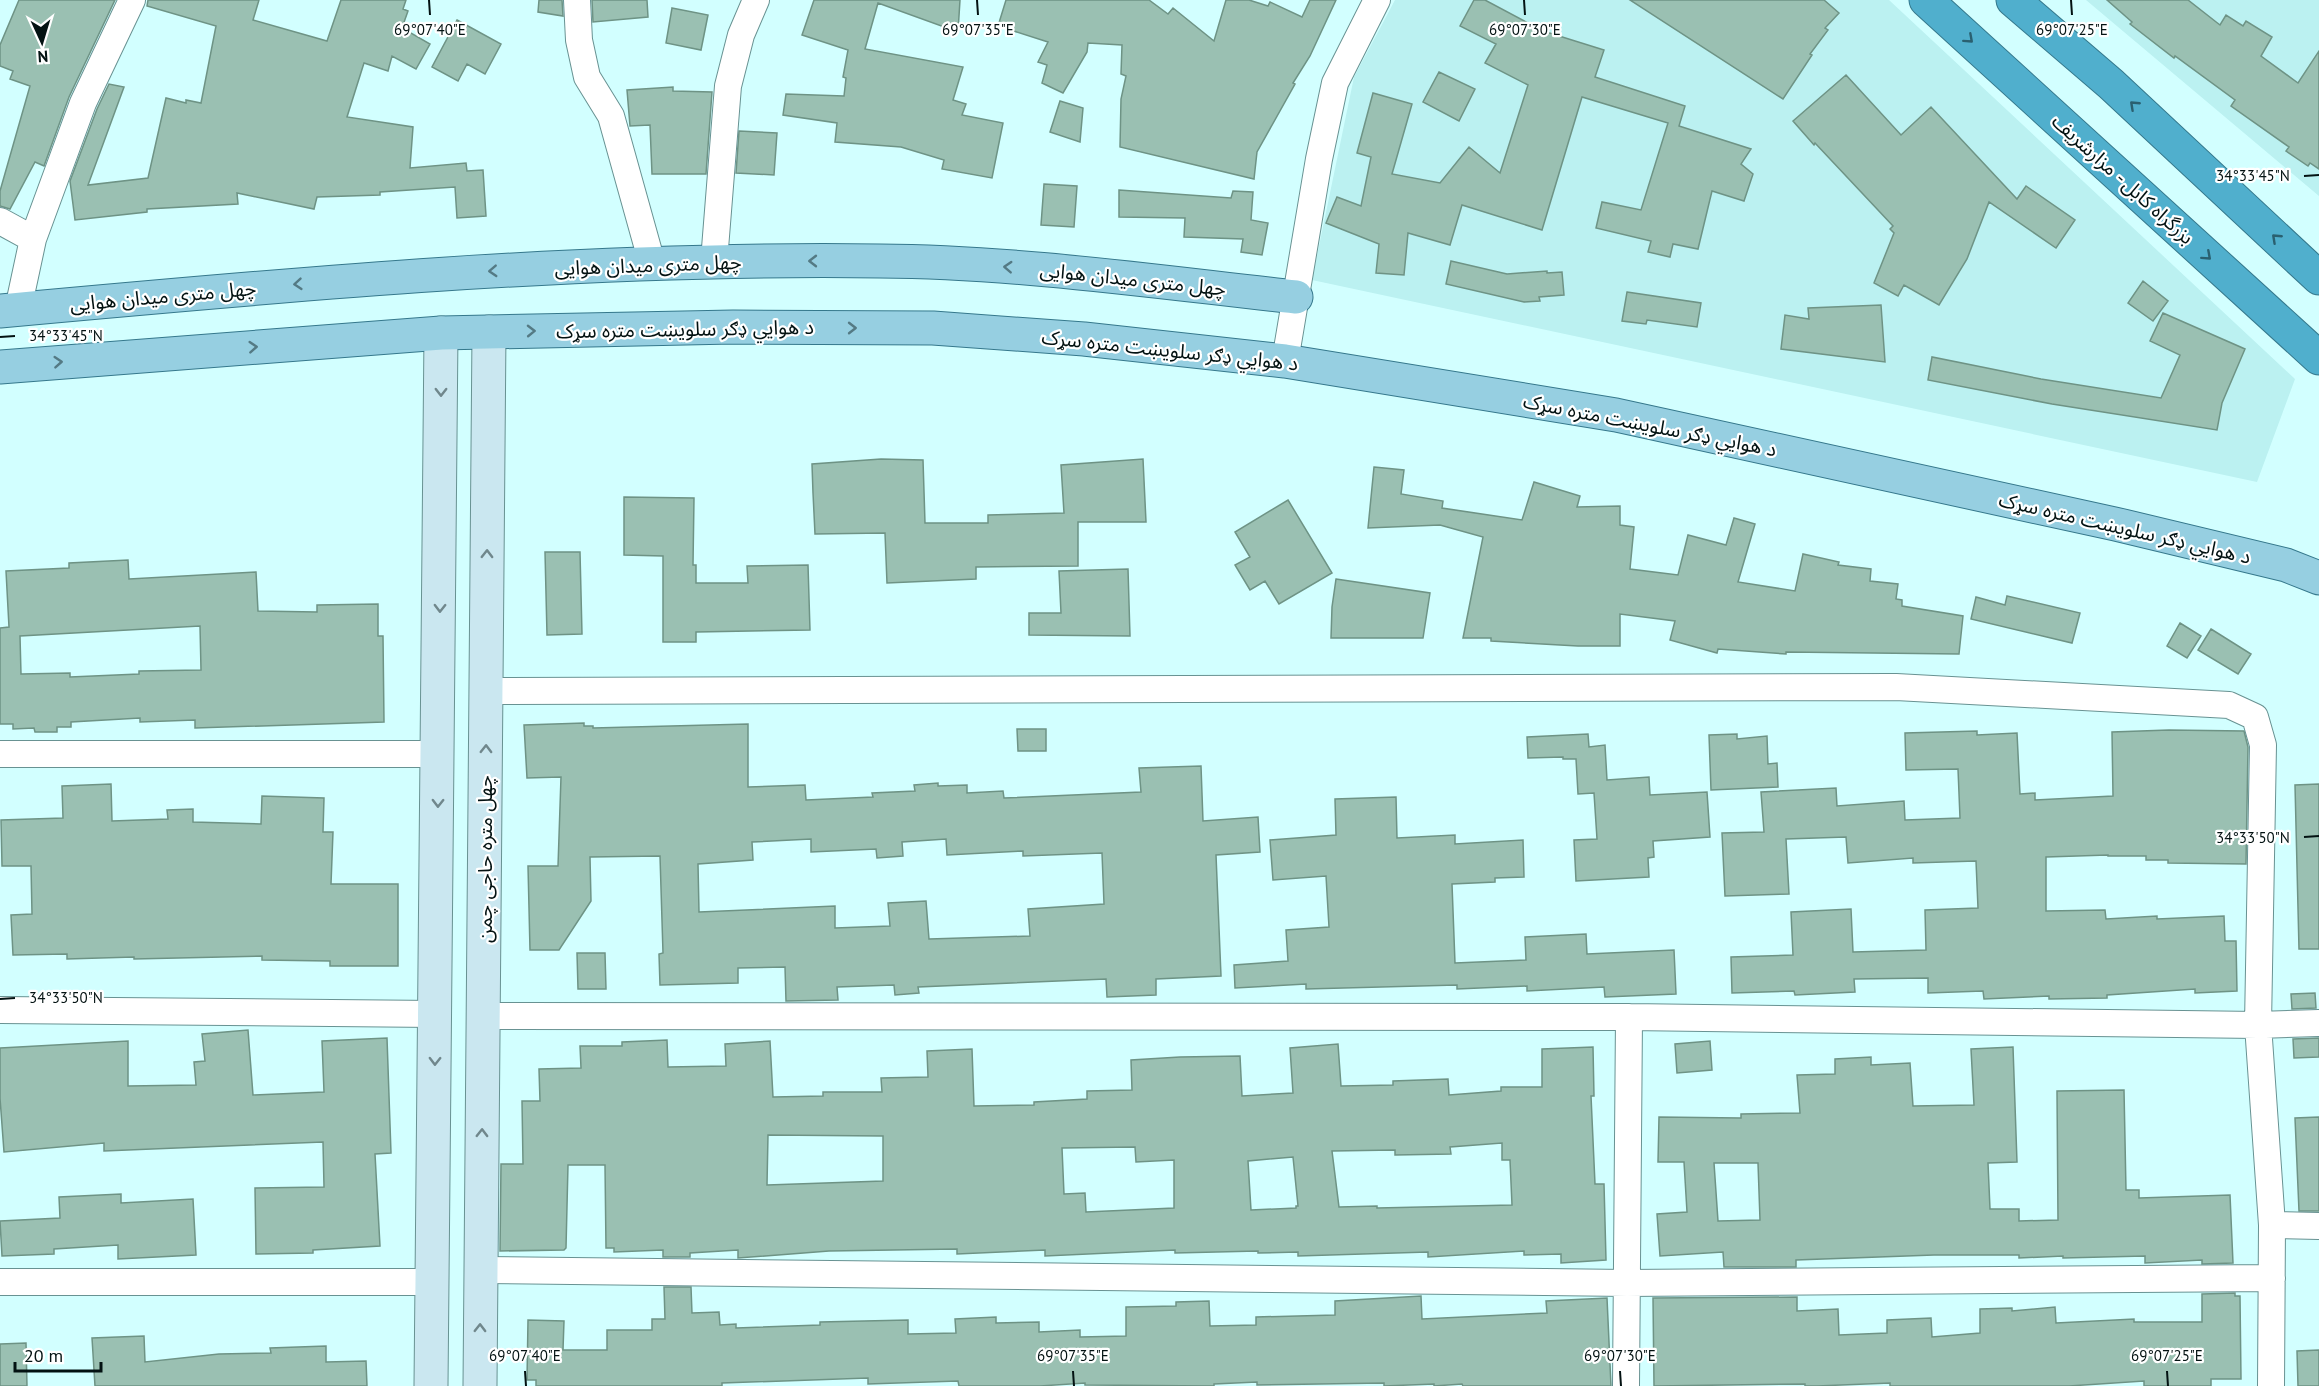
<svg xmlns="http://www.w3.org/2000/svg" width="2319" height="1386" font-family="'PT Sans','Noto Sans Arabic',sans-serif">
<rect width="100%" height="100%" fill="#d2ffff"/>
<path fill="#bbf1f1" d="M1395 0H1889L2295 379 2257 482 1312 280 1354 77Z
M2086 0H2319V196Z"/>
<path fill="#9ac0b2" stroke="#6e9385" stroke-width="1.5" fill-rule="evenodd" d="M19 0H115L69 97 44 166 35 162 10 209 0 206V191L30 86 10 79 13 71 0 66V45Z
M148 0H259L253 20 327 41 341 0H406L403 9 408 11 402 28 430 44 416 69 392 56 388 71 364 63 347 117 413 127 410 168 466 163 467 171 483 170 486 216 457 218 455 187 380 192V195L317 197 314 209 237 193 238 204 147 209V212L75 220 70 181 97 109 109 84 124 87 88 185 148 178 166 98 186 103V100L201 103 216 26 147 6Z
M539 0H562L563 16 538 12Z
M592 0H647L648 17 593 22Z
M814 0H960L958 32 878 3 865 49 963 67 953 100 966 104 962 115 1003 123 992 178 942 169 944 160 901 147 835 142 837 123 783 115 786 94 844 96 846 78 843 77 848 50 802 35Z
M1006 0H1149L1168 14 1173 8 1214 41 1226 0H1249L1268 6 1270 2 1302 17 1310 0H1336L1310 56 1293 83 1295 84 1257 152 1254 179 1120 147 1121 99 1126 76 1121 74 1122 45 1088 43 1087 52 1063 93 1042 83 1047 65 1038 62 1048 42 998 26Z
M1474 0H1485L1528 23 1527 26 1604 50 1595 77 1685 106 1679 126 1751 149 1741 164 1753 174 1744 201 1712 191 1698 249 1673 244 1670 257 1648 252 1651 241 1596 228 1602 202 1641 210 1668 123 1582 97 1542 230 1462 205 1450 245 1408 233 1404 275 1376 273 1379 244 1326 223 1337 197 1361 206 1371 157 1357 153 1373 93 1412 104 1392 174 1440 183 1469 147 1500 173 1528 85 1485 63 1496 44 1460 26Z
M1630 0H1824L1839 13 1825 28 1828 30 1810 54 1812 55 1783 99Z
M2107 0H2188L2220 25 2226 15 2243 26 2246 21 2272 37 2261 56 2298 83 2319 51V169L2310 163 2308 166 2286 151 2289 147 2231 106 2235 100 2175 56 2174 58 2130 24 2132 22Z
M672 8 708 15 701 50 666 43Z
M457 20 501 44 485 74 467 64 458 81 432 67Z
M1439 72 1475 89 1459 121 1423 102Z
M1846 75 1901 135 1931 107 2017 199 2026 186 2075 220 2056 248 1989 202 1967 259 1939 305 1904 285 1898 296 1874 283 1894 233 1890 229 1893 226 1815 143 1814 145 1793 121Z
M673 87V91L712 92 706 174H652L650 125 630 126 627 90Z
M1060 101 1083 108 1080 142 1050 132Z
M739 131 777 133 774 175 736 173Z
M1044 184 1077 186 1074 227 1041 225Z
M1119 190 1231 198 1233 191 1253 192 1251 220 1268 223 1262 255 1241 252 1243 239 1184 237 1185 218 1119 217Z
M1451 261 1507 274 1547 271V273L1562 272 1564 295 1539 297 1540 301 1524 302 1446 284Z
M2143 281 2168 301 2153 321 2128 303Z
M1627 292 1701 303 1697 327 1647 320 1646 324 1622 321Z
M1881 305 1885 362 1781 349 1785 315 1809 319 1808 308Z
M2163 313 2245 349 2222 403 2217 430 2052 404 1928 380 1932 357 2041 379 2161 398 2180 355 2150 341Z
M881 459 923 460 925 523H988V515L1064 513 1061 465 1143 459 1146 522H1078V566L976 567V579L887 583 885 533 815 534 813 493 812 464Z
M1374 467 1404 470 1401 494 1443 501 1442 508 1522 520 1534 482 1580 496 1577 507 1620 506V525L1634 527 1630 569 1678 575 1688 535 1726 545 1734 518 1755 524 1738 582 1795 591 1803 554 1839 562 1838 565 1871 569 1870 581 1898 584 1896 599 1902 600V606L1963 616 1959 654 1786 652V654L1718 649 1717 653 1670 640 1675 621 1620 614V646H1578L1491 641V638H1463L1483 537 1440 525 1368 528Z
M624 497 694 498 693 565H696V583H748L747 566 808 565 810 630 696 632V642H663V556L624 555Z
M1288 500 1332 573 1279 604 1265 581 1250 590 1235 565 1250 557 1235 532Z
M545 552H580L582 634 547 635Z
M128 560 129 579 256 572 258 611 317 612V605L378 604V636H383L384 722 195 728V720L140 722V718L71 722V727H57V732H35L34 728 13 729V724H0V628L9 627 6 571 69 568V563ZM200 626 201 670 139 671V674L70 677V673L21 674 20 636Z
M1128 569 1130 636 1029 635V613H1061L1059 571Z
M1336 579 1430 593 1423 638H1331L1332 607Z
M2007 596 2080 613 2072 643 1971 619 1976 597 2005 605Z
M2180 623 2201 636 2187 658 2167 646Z
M2211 629 2251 654 2238 674 2198 650Z
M584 723V726H593V728L748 724V787L805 785 806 800 873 797 872 793 915 791 914 785 938 783V786L967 785V793L1003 791 1004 798 1141 792 1139 768 1201 766 1203 821 1258 817 1260 852 1216 855 1221 976 1156 979V995L1107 997 1106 979 918 987 919 993 895 995 894 985 837 987 838 1000 786 1001 785 967 738 968V983L660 985 659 954 663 953 660 856 590 857 591 901 559 950H530L528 866H558L561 777 527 778 524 725ZM811 839V852L876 849 877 858 903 856 902 842 946 839 947 855 1023 851V856L1102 853 1104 904 1028 909 1030 936 929 939 926 901 888 903 890 926 835 928V906L699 912 698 864 753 860 752 842Z
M1017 729H1046V751H1018Z
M2169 730 2244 731 2248 747 2246 864 2168 863V860H2146V856H2108V855L2046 857V911L2105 910 2106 919 2157 916V919L2224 916 2225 941H2236L2237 991 2195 993V989L2107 995V998L2049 999V996L1984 999 1983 991 1928 993V978L1854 979 1855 992 1795 995 1794 991 1732 993 1731 957 1793 955 1791 912 1851 909 1853 952 1926 950 1925 910 1978 908 1976 861 1913 863V858L1848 863 1846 837 1786 839 1789 894 1725 896 1722 833 1764 832 1761 792 1836 788 1837 806 1904 801 1905 820 1960 818 1958 769 1906 770 1905 733 1977 731V735L2017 733 2020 794 2035 793V800L2113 796 2112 732Z
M1588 734 1589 747 1605 745 1607 780 1649 777 1650 795 1707 792 1710 837 1653 841 1654 857 1648 858 1649 877 1576 881 1574 840 1597 839 1594 793 1578 794 1576 759H1563V757L1528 758 1527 737Z
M1737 734V739L1767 736 1768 764 1777 763 1778 787 1711 790 1709 735Z
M111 784 112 821 168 819 167 810 193 809V822L261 824 262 796 324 798 323 832H333L331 884H398V966H330V961L262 960V956L134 959V957L67 959V954L13 955 11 915 32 914 31 866H2L1 820 63 818 62 786Z
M2319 784V949H2299L2295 785Z
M1396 797 1397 838 1455 835V844L1523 840 1524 877 1495 878V882L1452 884 1455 963 1526 960 1525 937 1586 934 1587 954 1674 950 1676 994 1605 997 1604 987 1527 991V986L1457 989V985L1306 989V984L1235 988 1234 965 1288 961 1286 930 1329 927 1326 876 1273 880 1270 840 1336 835 1335 799Z
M577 953H605L606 989H578Z
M2315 993 2316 1008 2292 1009 2291 994Z
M248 1030 253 1095 324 1092 322 1041 387 1038 391 1153 375 1154 380 1246 313 1250V1253L256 1254 255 1188 324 1187 323 1142 104 1151V1143L4 1152 0 1098V1048L128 1041V1086L196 1085 194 1062 205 1061 202 1034Z
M2319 1038V1057L2294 1058 2293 1039Z
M667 1040 668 1067 726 1066 725 1044 770 1041 773 1097 823 1096V1092H882L881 1078 928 1077 927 1051 972 1049 974 1106 1034 1105V1102L1087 1099V1091L1132 1090 1131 1060 1180 1057 1240 1056 1242 1096 1293 1093 1290 1048 1338 1044 1341 1086 1393 1085V1081L1448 1079 1449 1095 1501 1091V1087H1542V1049L1593 1047 1594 1096H1591L1595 1184H1604L1606 1260 1561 1263V1254L1524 1255V1251L1428 1257V1252L1298 1256V1252L1258 1253V1251L1175 1253V1250L1045 1256V1250L957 1254V1249L829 1251 738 1258V1250L690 1253V1257H663V1250L614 1252V1248H606L605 1165H568L566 1248 564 1250 500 1251 501 1164H523L522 1101H540L539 1069 581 1068 580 1046H622V1042ZM768 1135 883 1136V1181L767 1185ZM1502 1143V1160H1510L1512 1205 1377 1208V1206L1339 1207 1332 1151 1395 1150V1155L1451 1154 1450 1147ZM1135 1147 1136 1162 1174 1160V1208L1086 1212 1085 1193 1064 1194 1062 1148ZM1293 1157 1298 1206H1296V1208L1251 1210 1248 1161Z
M1710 1041 1712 1070 1677 1073 1675 1044Z
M2013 1047 2017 1162 1988 1163 1990 1209H2019V1221L2058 1220 2057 1091 2124 1090 2126 1190H2139V1198L2230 1195 2233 1263 2202 1264V1260L2145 1263V1256L2063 1258V1256L2019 1258V1255H1934L1796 1260V1267H1724L1723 1252 1660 1256 1657 1214 1687 1212 1684 1162H1658L1659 1117 1741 1118V1114L1800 1113 1797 1075 1835 1074V1059L1871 1057V1065L1910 1063 1913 1106 1974 1105 1971 1049ZM1714 1163H1758L1760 1220 1718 1221Z
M2319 1117V1211H2299L2295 1118Z
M121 1194V1203L193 1199 196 1255 118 1259V1245L54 1249V1254L2 1256 0 1221 60 1218 59 1197Z
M664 1287H691L692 1313 719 1312 720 1325 736 1324V1328L820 1325V1322L908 1320V1334L956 1333 955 1319 996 1317V1323L1039 1322V1332L1080 1330V1337L1126 1336V1307L1176 1306V1302L1209 1301 1210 1326 1256 1325V1317L1335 1315V1301L1421 1296 1422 1319 1547 1313 1546 1301 1607 1298 1611 1386H1463L1462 1384 1434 1386V1384L1384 1386V1383L1257 1385V1382L1214 1384V1386L1085 1385V1383L1040 1386H959L958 1381 868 1384V1378L722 1383V1386H536V1380H527L528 1320 564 1321 563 1350H607V1330H652V1319H665Z
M2235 1293V1296H2240L2241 1379H2211V1386H2144V1381L2069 1386H1890V1383L1817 1386H1805V1384L1654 1386 1653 1298 1797 1297V1311L1838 1309 1839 1335 1887 1333V1320L1931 1318 1932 1337 1980 1333V1309L2012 1308V1311L2055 1307 2056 1323 2134 1319V1322H2202V1294Z
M144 1336 145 1362 219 1354 271 1353 270 1348 326 1346V1362L366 1361 367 1386H95L92 1338Z
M26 1343 27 1386H0V1344Z
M2319 1350V1386H2298L2297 1351Z"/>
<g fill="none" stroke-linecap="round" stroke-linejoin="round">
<g stroke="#689292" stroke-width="28">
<path id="street" d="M577 0 579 40 587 77 611 116 652 263
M0 221 33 239
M714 261 728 86 741 35 756 0
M18 309 33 239 83 103 132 0
M1285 361 1319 159 1335 83 1377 0
M486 691 1896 687 2229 705 2255 717 2263 745 2258 1025 2272 1225 2271 1386
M0 754H439
M0 1010 436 1014
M483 1016 1629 1017 2258 1025 2319 1023
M2272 1225 2319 1226
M481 1270 1627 1283 2272 1278
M0 1282H431
M1626 1386 1629 1017"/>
</g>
<g stroke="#689292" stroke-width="35">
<path id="secondary" d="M431 1386 441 333
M480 1386 489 332"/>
</g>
<g stroke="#35788c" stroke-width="35">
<path id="primary" d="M0 311C293 284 586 257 880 261 1019 262 1158 282 1296 297
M0 367 441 333 733 327 933 328 1084 339 1285 361 1616 415 2115 524 2286 565 2319 578"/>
</g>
<g stroke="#35788c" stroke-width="35">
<path id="highway" d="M1926 0 2319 358
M2013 0 2111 84 2319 278"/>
</g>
<use href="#street" stroke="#fff" stroke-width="26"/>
<use href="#secondary" stroke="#cae7f0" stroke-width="33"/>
<use href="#primary" stroke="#96cfe1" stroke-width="33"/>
<use href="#highway" stroke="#50afcd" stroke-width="33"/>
</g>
<defs><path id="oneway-chevron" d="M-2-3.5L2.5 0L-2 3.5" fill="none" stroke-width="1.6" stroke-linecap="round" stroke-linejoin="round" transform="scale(1.5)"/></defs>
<g stroke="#2a6070">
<use href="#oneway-chevron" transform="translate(1969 39) rotate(42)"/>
<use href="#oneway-chevron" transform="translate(2134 105) rotate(-137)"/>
<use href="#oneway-chevron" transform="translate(2276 238) rotate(-137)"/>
<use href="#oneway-chevron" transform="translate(2207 256) rotate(42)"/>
</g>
<g stroke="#547a84">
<use href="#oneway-chevron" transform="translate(813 261) rotate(180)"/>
<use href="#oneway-chevron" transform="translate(1008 267) rotate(-177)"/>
<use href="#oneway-chevron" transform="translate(493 271) rotate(177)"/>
<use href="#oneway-chevron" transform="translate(298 284) rotate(175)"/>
<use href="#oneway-chevron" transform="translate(852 328)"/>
<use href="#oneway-chevron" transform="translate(531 331) rotate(-1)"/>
<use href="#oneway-chevron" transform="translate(253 347) rotate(-4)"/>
<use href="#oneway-chevron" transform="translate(58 362) rotate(-4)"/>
</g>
<g stroke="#70878c">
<use href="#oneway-chevron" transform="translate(441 392) rotate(90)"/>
<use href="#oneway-chevron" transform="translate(487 554) rotate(-89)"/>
<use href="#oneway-chevron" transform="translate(440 608) rotate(91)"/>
<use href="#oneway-chevron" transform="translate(486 749) rotate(-89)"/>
<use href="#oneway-chevron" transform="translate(438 803) rotate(91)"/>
<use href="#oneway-chevron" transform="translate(435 1061) rotate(91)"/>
<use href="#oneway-chevron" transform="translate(482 1133) rotate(-89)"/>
<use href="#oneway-chevron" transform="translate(480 1328) rotate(-89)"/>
</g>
<path fill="none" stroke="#031212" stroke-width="2" d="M429 0 430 15M977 0 978 15M1524 0 1525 15M2071 0 2072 15M2304 176 2319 175M0 337 15 336M2304 837 2319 836M0 999 15 998M525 1371 526 1386M1073 1371 1074 1386M1620 1371 1621 1386M2167 1371 2168 1386"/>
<g text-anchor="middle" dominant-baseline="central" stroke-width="4.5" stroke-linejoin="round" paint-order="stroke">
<g font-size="20" fill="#031212" stroke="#fff">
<text transform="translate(2123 179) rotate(42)">بزرگراه کابل - مزارشریف</text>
<text transform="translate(648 265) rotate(-2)">چهل متری میدان هوایی</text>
<text transform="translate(1133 279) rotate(6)">چهل متری میدان هوایی</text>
<text transform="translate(163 296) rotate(-5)">چهل متری میدان هوایی</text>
<text transform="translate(685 329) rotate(-1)">د هوايي ډګر سلویښت متره سړک</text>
<text transform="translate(1170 350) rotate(6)">د هوايي ډګر سلویښت متره سړک</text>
<text transform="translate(1650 425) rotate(11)">د هوايي ډګر سلویښت متره سړک</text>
<text transform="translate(2125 528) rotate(13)">د هوايي ډګر سلویښت متره سړک</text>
<text transform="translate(485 859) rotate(-90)">چهل متره حاجی چمن</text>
</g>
</g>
<g font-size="15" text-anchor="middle" fill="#031212" stroke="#fff" stroke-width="4.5" stroke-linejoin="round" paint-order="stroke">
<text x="430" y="35">69°07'40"E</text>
<text x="978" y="35">69°07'35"E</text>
<text x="1525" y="35">69°07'30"E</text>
<text x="2072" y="35">69°07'25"E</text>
<text x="2253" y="181">34°33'45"N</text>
<text x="66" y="341">34°33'45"N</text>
<text x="2253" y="843">34°33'50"N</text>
<text x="66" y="1003">34°33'50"N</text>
<text x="525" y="1361">69°07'40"E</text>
<text x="1073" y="1361">69°07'35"E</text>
<text x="1620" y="1361">69°07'30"E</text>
<text x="2167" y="1361">69°07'25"E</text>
</g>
<g transform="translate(42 42) rotate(176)" stroke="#ffffff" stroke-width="4.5" paint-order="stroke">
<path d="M0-4.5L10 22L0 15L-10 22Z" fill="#031212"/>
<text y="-9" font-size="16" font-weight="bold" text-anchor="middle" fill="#031212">N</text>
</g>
<path d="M15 1362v9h86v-9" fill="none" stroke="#031212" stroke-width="3"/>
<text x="24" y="1362" font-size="18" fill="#031212" stroke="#ffffff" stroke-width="4.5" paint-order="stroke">20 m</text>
</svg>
